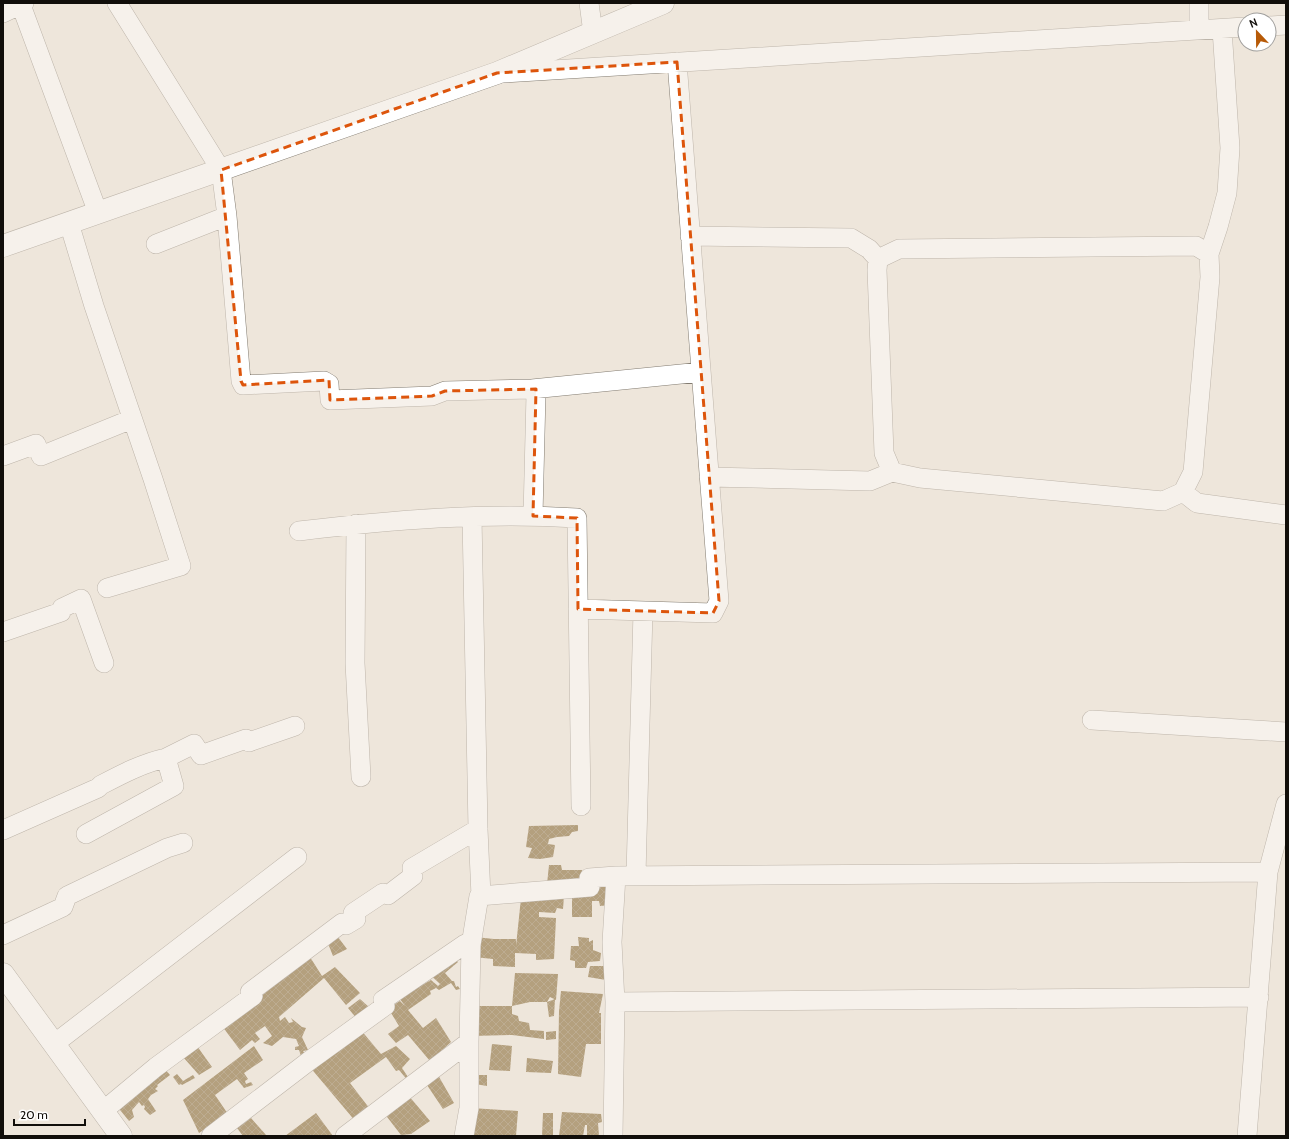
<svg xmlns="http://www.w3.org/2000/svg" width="1289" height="1139" font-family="Cabin,sans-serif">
<defs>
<pattern id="building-cross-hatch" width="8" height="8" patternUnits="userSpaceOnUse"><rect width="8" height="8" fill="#6d4c0e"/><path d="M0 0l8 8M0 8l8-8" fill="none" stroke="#806738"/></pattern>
</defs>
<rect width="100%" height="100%" fill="#eee6db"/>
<path fill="url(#building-cross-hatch)" d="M578 825V831L572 832 569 836 557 837 549 839 548 844 555 845 553 857 540 859 528 858 532 848 526 847 529 826Z
M549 865H561L562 870H582L581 881 547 884Z
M610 882V905L600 906 599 901H592V917H572V895L595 883Z
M564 896 563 909 557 908 555 913 539 912V917L556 918 554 959 536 960V954L515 953V967L493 966V959L473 957 475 937 494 939H516V946L521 898Z
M338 937 347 949 333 956 327 941Z
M578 937 589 938V942L593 940V950L601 953 600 961 588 962 586 968H575V961L570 960 571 946H579Z
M453 956 458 962 445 973 452 981H454L456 987 458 986 460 989 456 990 451 983 439 990 436 988 430 991 431 994 408 1010 423 1028 436 1018 451 1042 430 1061 408 1035 396 1043 388 1034 399 1026 388 1008 400 1001 405 1006 397 995 421 980 424 984 431 980 438 986 440 984 428 973Z
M310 957 322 976 335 967 360 993 346 1005 324 978 279 1017 280 1021 285 1017 289 1023 293 1022 291 1018 302 1027 306 1028 302 1037 308 1050 303 1051 305 1054 301 1056 299 1050H295V1047L299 1046 296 1039 283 1037 272 1046 263 1043 272 1036 265 1026 255 1033 260 1039 255 1043 252 1040 240 1050 222 1026 260 997Z
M590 966H606V980L588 977Z
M515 973 558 974 556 1000 550 997 547 1002H530L512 1006Z
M561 991 603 994 599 1013H601V1044H586L581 1077 558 1074 559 1011Z
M360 999 370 1008 357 1019 348 1008Z
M555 999 554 1016 549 1017 547 1002Z
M473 1006H512V1014L518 1016 519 1021 529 1023 530 1030 544 1031V1039L512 1035 471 1036Z
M360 1029 381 1054 396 1046 410 1059 402 1068 408 1077V1081L399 1070 396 1071 386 1057 350 1083 370 1109 356 1122 309 1066Z
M556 1031V1039L546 1040V1032Z
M492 1044 512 1046 510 1071 489 1070Z
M197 1046 212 1067 199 1075 183 1057Z
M254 1046 263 1060 244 1073 248 1079 245 1081 246 1084 251 1082 253 1085 244 1088 237 1079 215 1095 228 1114 199 1133 183 1100Z
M527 1058 553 1061 551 1073 526 1072Z
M165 1069 170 1075 157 1085 158 1086 155 1089 158 1091 151 1095 148 1099 156 1111 150 1115 144 1109 145 1107 144 1105 142 1106 139 1102 132 1110 134 1117 129 1121 116 1105Z
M177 1074 183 1081 193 1075 195 1078 182 1085 181 1084 179 1085 173 1077Z
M438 1075 454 1103 443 1109 425 1082Z
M476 1075H487V1086L475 1084Z
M409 1096 430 1121 411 1134 401 1135 384 1113Z
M471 1108 518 1111 516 1136H468Z
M562 1112 601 1114 602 1122 598 1123 599 1136H587V1125H585L583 1136H559Z
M316 1113 333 1136H285Z
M543 1113H553V1136H542Z
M251 1118 267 1136H243L237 1128Z"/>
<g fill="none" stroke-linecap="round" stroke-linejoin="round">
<g stroke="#827b70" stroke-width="20">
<path id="minor" d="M117 3 221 170 227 216 241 381 243 385 324 381 329 384 330 400 432 396 445 391 532 389 701 372
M589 3 593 33
M1199 3V30
M21 5 98 213
M3 13 24 3
M1269 26 1286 25
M504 73 1245 27
M69 223 94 306 153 479 181 566 107 588
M690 236 851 238 869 249 878 259 877 270 884 453 892 472
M156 244 227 216
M878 259 899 249 1196 246 1209 254
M532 389 536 394 533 516
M3 456 36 444 41 456 132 419
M709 477 870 481 892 472 920 478 1163 501 1183 492 1193 472 1210 277 1209 254 1218 227 1227 193 1230 148 1222 29
M1183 492 1197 503 1286 515
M472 517 478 829 481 896
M356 524 355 663 361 777
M299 531C391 520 484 512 577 518L581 806
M578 609 713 613 719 601 677 62
M3 632 61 612 62 608 81 599 104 663
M1092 720 1286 732
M166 758 194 744 201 755 246 739 249 742 295 726
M3 830 98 788 101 785C122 774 143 763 166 758L174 786 86 834
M636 875 643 611
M616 876 1268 872
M3 935 63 907 67 896 167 848 183 843
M615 1002 1259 997
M54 1044 297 857
M103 1111 156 1067 253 996 250 992 342 923 346 925 356 919 353 913 383 893 388 895 413 876 412 868 478 829
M211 1136 309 1061 385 1006 383 1000 465 944 471 945 479 896 590 887 589 878 616 876 612 942 615 1002 613 1136
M345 1136 469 1042 471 945
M464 1136 469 1108V1042
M1247 1136 1268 872 1286 804"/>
</g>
<g stroke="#827b70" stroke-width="23">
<path id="tertiary" d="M3 974 121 1136"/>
</g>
<g stroke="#827b70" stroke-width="23">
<path id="secondary" d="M3 246 497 73 663 3"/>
</g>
<use href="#minor" stroke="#fff" stroke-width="19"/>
<use href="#tertiary" stroke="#fff" stroke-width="22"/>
<use href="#secondary" stroke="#fff" stroke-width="22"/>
</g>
<path d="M0 0H1289V1139H0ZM677 62 719 601 713 613 578 609 577 518 533 516 536 389 445 391 432 396 330 400 329 380 243 385 241 381 221 170 497 73Z" fill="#eee6db" fill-opacity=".55" fill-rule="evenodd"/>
<path fill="none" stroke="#dd550c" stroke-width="3" stroke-dasharray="8 5" stroke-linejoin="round" d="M677 62 719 601 713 613 578 609 577 518 533 516 536 389 445 391 432 396 330 400 329 380 243 385 241 381 221 170 497 73Z"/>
<rect width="1289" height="1139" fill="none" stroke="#110e0a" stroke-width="8"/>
<g transform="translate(1257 32) rotate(338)"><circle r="19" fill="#ffffff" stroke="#a09f9d"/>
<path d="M0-3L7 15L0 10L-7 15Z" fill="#b75a07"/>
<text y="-6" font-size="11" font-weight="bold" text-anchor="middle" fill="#110e0a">N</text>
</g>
<path d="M14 1119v6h71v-6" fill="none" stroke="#110e0a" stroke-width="2"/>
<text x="20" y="1119" font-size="12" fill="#110e0a" stroke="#ffffff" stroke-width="3" paint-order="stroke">20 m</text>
</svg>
